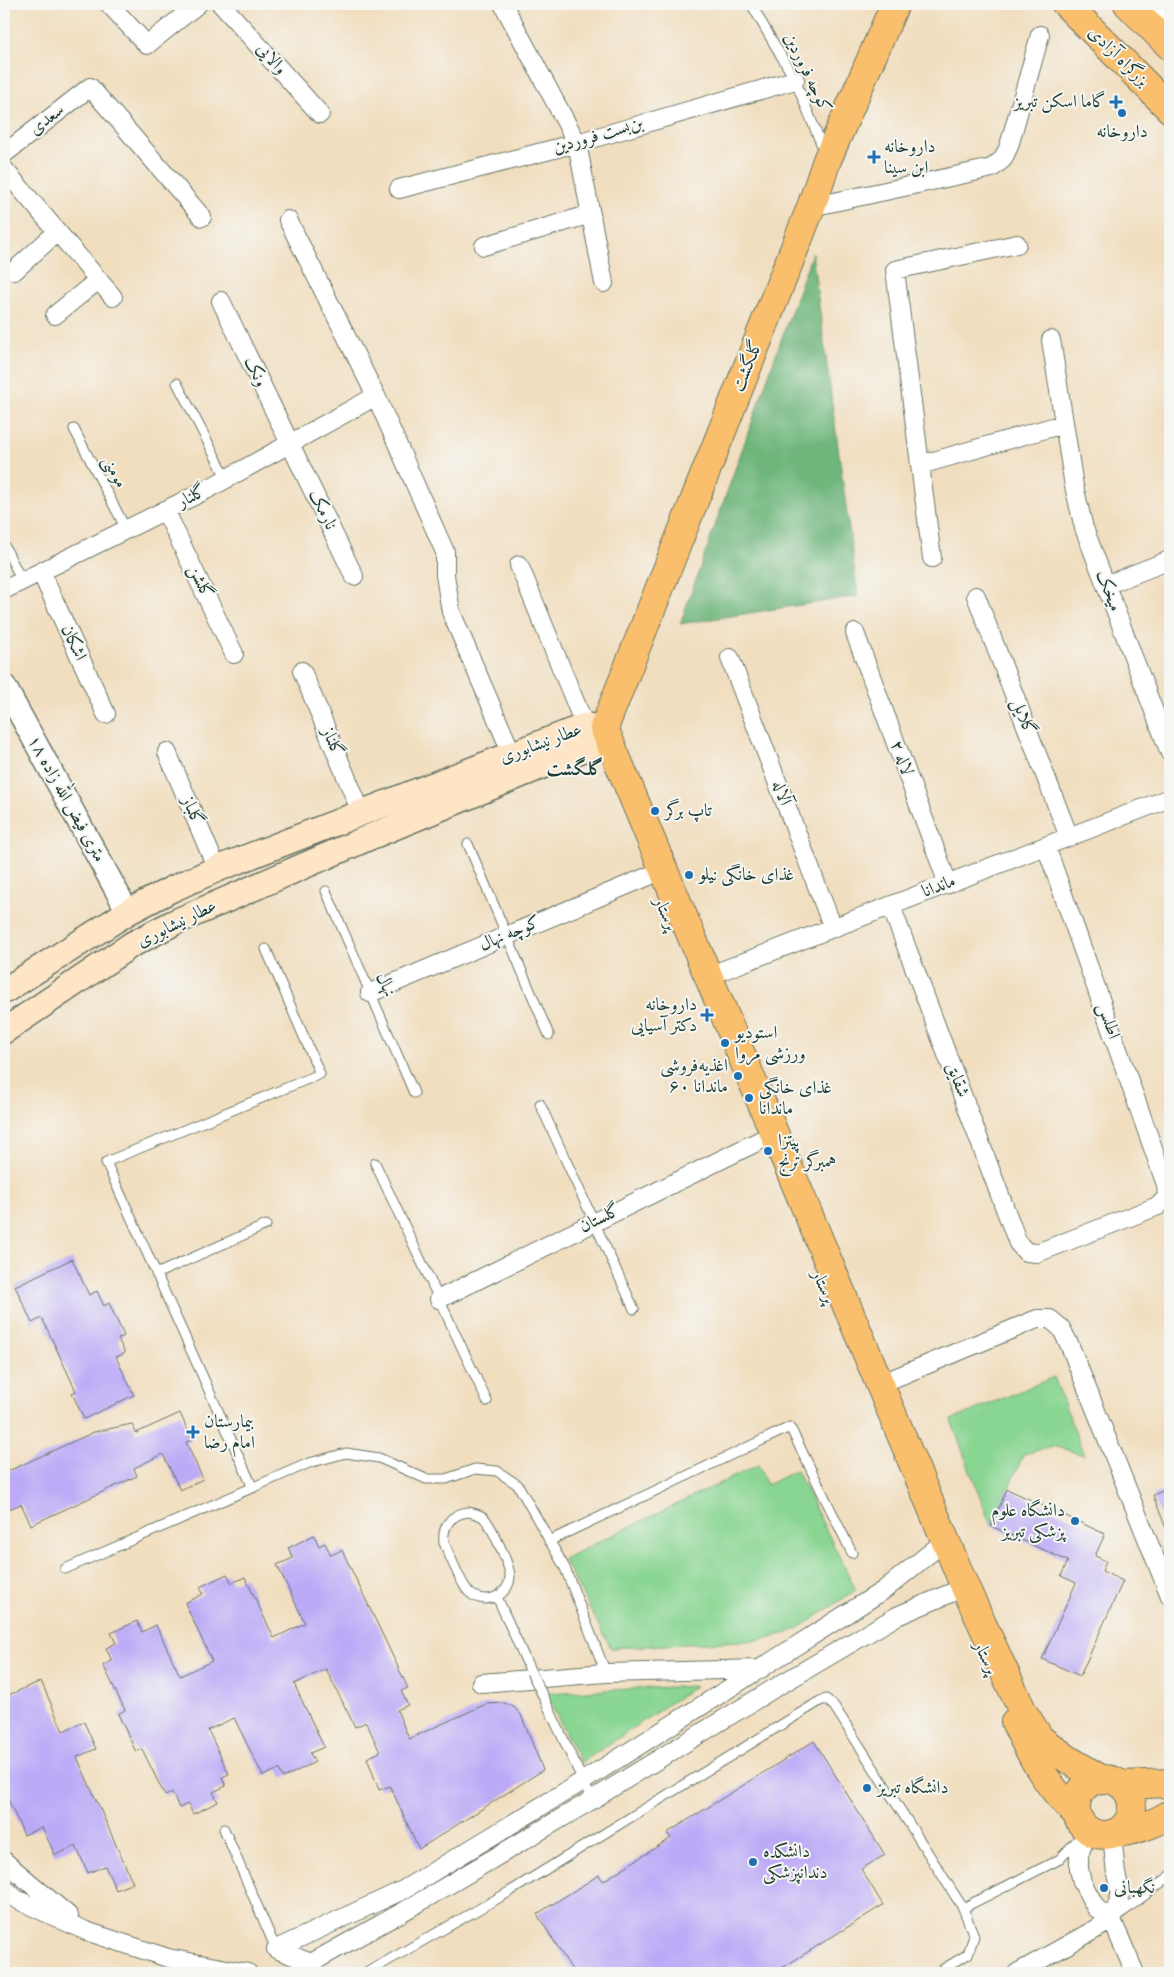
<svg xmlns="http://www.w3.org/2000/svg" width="1174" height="1977" font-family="'IM FELL English',Amiri,serif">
<rect width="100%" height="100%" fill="#f6f6f2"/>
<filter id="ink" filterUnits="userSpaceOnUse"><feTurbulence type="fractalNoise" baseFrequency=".02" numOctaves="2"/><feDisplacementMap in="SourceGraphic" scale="10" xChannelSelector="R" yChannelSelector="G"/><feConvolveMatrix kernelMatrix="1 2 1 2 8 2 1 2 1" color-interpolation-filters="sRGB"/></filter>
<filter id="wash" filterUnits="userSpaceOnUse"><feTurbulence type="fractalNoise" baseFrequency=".0096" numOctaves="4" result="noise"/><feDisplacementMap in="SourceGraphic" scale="20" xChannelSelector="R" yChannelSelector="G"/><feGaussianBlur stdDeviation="1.12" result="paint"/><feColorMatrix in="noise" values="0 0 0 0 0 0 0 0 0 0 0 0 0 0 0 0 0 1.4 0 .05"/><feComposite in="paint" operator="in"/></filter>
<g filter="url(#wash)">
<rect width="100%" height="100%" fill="#f1debf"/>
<path fill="#89d592" stroke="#548963" d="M1054 1377 1084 1455 1053 1446 1024 1454 991 1526 951 1420Z
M758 1465 767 1485 796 1470 856 1590 798 1629 761 1640 611 1648 563 1559Z
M695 1686 581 1763 545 1693Z"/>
<path fill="#6eb67c" stroke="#467a58" d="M812 253 858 596 680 624Z"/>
<g id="blocks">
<path fill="#bcaaf7" d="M72 1259 89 1295 97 1291 104 1306 109 1303 124 1336 118 1339 125 1353 116 1357 134 1395 84 1419 72 1393 76 1391 42 1318 32 1323 15 1286Z
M180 1413 192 1440 186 1442 203 1479 180 1490 163 1454 134 1468 137 1476 31 1525 21 1504 4 1511V1473L94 1432 132 1424 136 1433Z
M1170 1488V1535L1169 1536 1153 1495Z
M1007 1489 1105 1534 1095 1556 1106 1561 1102 1571 1123 1581 1080 1676 1042 1659 1076 1583 1061 1576 1068 1561 991 1526Z
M314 1535 319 1546 325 1543 331 1555 342 1550 408 1688 401 1691 408 1705 397 1710 409 1739 486 1704 504 1703 514 1707 521 1715 543 1770 419 1849 390 1786 379 1790 367 1758 380 1752 366 1722 355 1727 326 1669 294 1684 324 1747 310 1753 315 1762 283 1778 279 1769 263 1776 234 1718 208 1730 229 1774 222 1777 226 1786 213 1792 218 1802 193 1814 188 1804 179 1808 172 1792 165 1796 142 1749 136 1752 118 1714 125 1710 103 1665 112 1661 106 1648 116 1643 111 1633 137 1621 142 1632 156 1625 180 1676 212 1661 185 1603 203 1594 200 1587 227 1574 232 1583 245 1577 274 1638 305 1623 277 1565 293 1558 288 1548Z
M41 1681 63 1731 84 1722 96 1749 77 1757 133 1883 116 1890 105 1866 88 1873 76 1846 55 1855 42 1827 24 1835 4 1790V1697Z
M814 1741 885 1855 861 1869 883 1905 774 1973H574L537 1914 599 1875 603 1881 671 1838 667 1833Z"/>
</g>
</g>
<g filter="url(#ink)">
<use href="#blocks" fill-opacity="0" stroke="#687565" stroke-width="1"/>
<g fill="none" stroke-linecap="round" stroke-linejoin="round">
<g stroke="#687565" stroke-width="11">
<path id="service" d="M751 4 795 80 824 151
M177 383 227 479
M74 429 126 529
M4 545 22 581
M468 844 549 1035
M326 891 414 1093
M540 1104 634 1309
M375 1163 487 1401
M156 1274 266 1225
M253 1488 106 1162 320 1074 266 949
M468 1512C474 1513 478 1514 483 1517 491 1524 510 1566 510 1576 510 1597 482 1607 468 1591 460 1582 450 1555 444 1543 442 1526 451 1514 468 1512Z
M549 1541 790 1427 852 1553
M65 1569 309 1463 346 1453 379 1458 426 1479H446L475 1469 497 1471 518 1485 565 1568 606 1673
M497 1597 531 1672
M543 1696 592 1800
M224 1829 276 1949
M963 1908 1060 1859 1082 1835
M1115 1918 1170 1876
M366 1973 509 1892 820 1701 826 1699 834 1706 963 1908 974 1936 968 1954 937 1973"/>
</g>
<g stroke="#687565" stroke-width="20">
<path id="minor" d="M109 4 147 45 198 4
M221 4 320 114
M503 4 577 143 604 283
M4 154 90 87 202 217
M4 169 113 297
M399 189 577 143 795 80
M811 207 992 168 1003 159 1009 146 1040 35
M288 220 376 396 445 552V575L451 612 512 754
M484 246 591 214
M14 271 57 232
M221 301 354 576
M55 315 97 281
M1051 340 1074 486 1084 528 1170 753
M920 465 1063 424
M165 510 234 654
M932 558 895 270 1017 244
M519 565 585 726
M41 572 106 714
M1106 585 1170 560
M4 590 206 490 376 396
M976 596 1069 837
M855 633 948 884
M730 658 833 928
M302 671 361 812
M167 752 217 869
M891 906 1018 1243 1026 1252 1037 1253 1158 1206 1167 1197 1166 1185 1046 846
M708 976 1170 798
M370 993 649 876
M439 1299 761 1140
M880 1384 1037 1319H1050L1061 1328 1070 1346 1170 1596
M481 1683 606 1673 761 1669
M1088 1830 1079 1855V1869L1082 1882 1096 1908 1112 1920 1135 1973
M1112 1834 1116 1874 1121 1894 1112 1920
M4 1861 69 1916
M4 1888 16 1899 86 1931 168 1958 248 1973
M276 1949 311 1963 413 1906 592 1800 773 1689 897 1616 965 1587
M276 1949 403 1890 583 1781 884 1590 945 1541
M1017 1973 1112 1920"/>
</g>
<g stroke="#687565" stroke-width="25">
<path id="tertiary" d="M1143 18 1170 13
M4 685 128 912"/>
</g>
<g stroke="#687565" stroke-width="28">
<path id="secondary" d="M4 991 128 912 172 889 217 869 585 726 604 728 593 745 370 837 173 923 131 945 4 1031"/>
</g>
<g stroke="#687565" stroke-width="30">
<path id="primary" d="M895 4 827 160 811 207 604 728 965 1587 1023 1712 1040 1739 1069 1760 1101 1779
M1015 1722C1033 1759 1047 1787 1077 1814
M1076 1807a28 28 0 1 1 56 0a28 28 0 1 1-56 0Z
M1122 1785 1170 1783
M1114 1833C1133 1832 1155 1824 1170 1814"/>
</g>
<g stroke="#687565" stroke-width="30">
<path id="trunk" d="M1066 4 1170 109
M1128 4 1170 46"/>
</g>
<use href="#service" stroke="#fff" stroke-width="9"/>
<use href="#minor" stroke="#fff" stroke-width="18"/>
<use href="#tertiary" stroke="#fff" stroke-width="22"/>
<use href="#secondary" stroke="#fde5c5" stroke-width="25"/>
<use href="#primary" stroke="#f9bf6d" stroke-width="28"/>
<use href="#trunk" stroke="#f9bf6d" stroke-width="28"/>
<g stroke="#687565" stroke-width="11" stroke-linecap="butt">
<path id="service-bridge" d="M531 1672 543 1696"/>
</g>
<use href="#service-bridge" stroke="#fff" stroke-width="9"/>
</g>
</g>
<g fill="#1f6fb2" stroke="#f6f6f2" stroke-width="2">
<path d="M1113.5 94.5h5v5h5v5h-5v5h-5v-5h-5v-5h5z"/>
<circle cx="1122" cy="113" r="5"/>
<path d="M871.5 149.5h5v5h5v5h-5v5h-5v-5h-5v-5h5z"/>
<circle cx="655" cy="811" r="5"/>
<circle cx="689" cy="875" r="5"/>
<path d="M704.5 1007.5h5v5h5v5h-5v5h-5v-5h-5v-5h5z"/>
<circle cx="725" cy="1043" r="5"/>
<circle cx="738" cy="1076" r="5"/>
<circle cx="749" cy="1098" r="5"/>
<circle cx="768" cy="1151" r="5"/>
<path d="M190.5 1424.5h5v5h5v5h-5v5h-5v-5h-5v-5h5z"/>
<circle cx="1075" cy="1521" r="5"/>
<circle cx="867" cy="1788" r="5"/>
<circle cx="753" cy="1862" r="5"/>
<circle cx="1104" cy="1888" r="5"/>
</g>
<g text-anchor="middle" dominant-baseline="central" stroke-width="4" stroke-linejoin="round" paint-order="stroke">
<g font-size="18" fill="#1f3d34" stroke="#f6f6f2">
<text transform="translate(1118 57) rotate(45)">بزرگراه آزادی</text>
<text transform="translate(271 59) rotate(48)">والایی</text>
<text transform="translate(807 73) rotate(64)">کوچه فروردین</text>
<text transform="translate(47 120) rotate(-38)">سعدی</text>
<text transform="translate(598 136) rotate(-16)">بن‌بست فروردین</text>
<text transform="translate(748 366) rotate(-68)">گلگشت</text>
<text transform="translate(255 372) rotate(64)">ونک</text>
<text transform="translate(114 472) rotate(62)">مومنی</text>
<text transform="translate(192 497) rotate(-27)">گلنار</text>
<text transform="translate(322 510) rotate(64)">نارمک</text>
<text transform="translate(200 582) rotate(64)">گلشن</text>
<text transform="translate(1108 591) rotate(69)">میخک</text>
<text transform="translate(73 643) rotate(65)">اشکان</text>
<text transform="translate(1023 717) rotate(69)">گلایل</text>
<text transform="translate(332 742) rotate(67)">گلناز</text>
<text transform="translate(541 744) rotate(-20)">عطار نیشابوری</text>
<text transform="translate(901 758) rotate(70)">لاله ۲</text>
<text transform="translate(781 793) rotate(69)">آلاله</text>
<text transform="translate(66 799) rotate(61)">۱۸ متری فیض الله زاده</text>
<text transform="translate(192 811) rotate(67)">گلباز</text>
<text transform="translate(939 887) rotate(-21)">ماندانا</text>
<text transform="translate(665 914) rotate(67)">پرستار</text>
<text transform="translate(177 924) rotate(-26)">عطار نیشابوری</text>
<text transform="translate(510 934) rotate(-23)">کوچه نهال</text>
<text transform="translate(385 985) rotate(66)">نهال</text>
<text transform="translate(1108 1021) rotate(71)">اطلس</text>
<text transform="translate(957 1080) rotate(69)">شقایق</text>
<text transform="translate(600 1219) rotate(-26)">گلستان</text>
<text transform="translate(823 1287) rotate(67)">پرستار</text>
<text transform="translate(985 1658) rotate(65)">پرستار</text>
</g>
<g font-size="18" fill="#1f3d34" stroke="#f6f6f2" text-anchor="start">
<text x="1106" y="102" text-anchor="end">گاما اسکن تبریز</text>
<text x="1122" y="132" text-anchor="middle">داروخانه</text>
<text x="884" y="147">داروخانه<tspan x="884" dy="21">ابن سینا</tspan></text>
<text x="665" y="811">تاپ برگر</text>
<text x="699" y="875">غذای خانگی نیلو</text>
<text x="697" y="1005" text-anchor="end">داروخانه<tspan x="697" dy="21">دکتر آسیایی</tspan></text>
<text x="735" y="1033">استودیو<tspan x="735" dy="21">ورزشی مروا</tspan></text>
<text x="728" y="1066" text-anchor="end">اغذیه‌فروشی<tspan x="728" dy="21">ماندانا ۶۰</tspan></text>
<text x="759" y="1088">غذای خانگی<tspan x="759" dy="21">ماندانا</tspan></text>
<text x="778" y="1141">پیتزا<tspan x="778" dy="21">همبرگر ترنج</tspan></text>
<text x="204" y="1422">بیمارستان<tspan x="204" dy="21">امام رضا</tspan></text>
<text x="1065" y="1511" text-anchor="end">دانشگاه علوم<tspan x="1065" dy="21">پزشکی تبریز</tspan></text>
<text x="877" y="1788">دانشگاه تبریز</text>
<text x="763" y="1852">دانشکده<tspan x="763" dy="21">دندانپزشکی</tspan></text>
<text x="1114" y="1888">نگهبانی</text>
</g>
<g font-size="19" font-weight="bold" fill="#1f3d34" stroke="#f6f6f2">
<text x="575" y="770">گلگشت</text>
</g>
</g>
<rect width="1174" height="1977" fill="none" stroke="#f6f6f2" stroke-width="20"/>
</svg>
